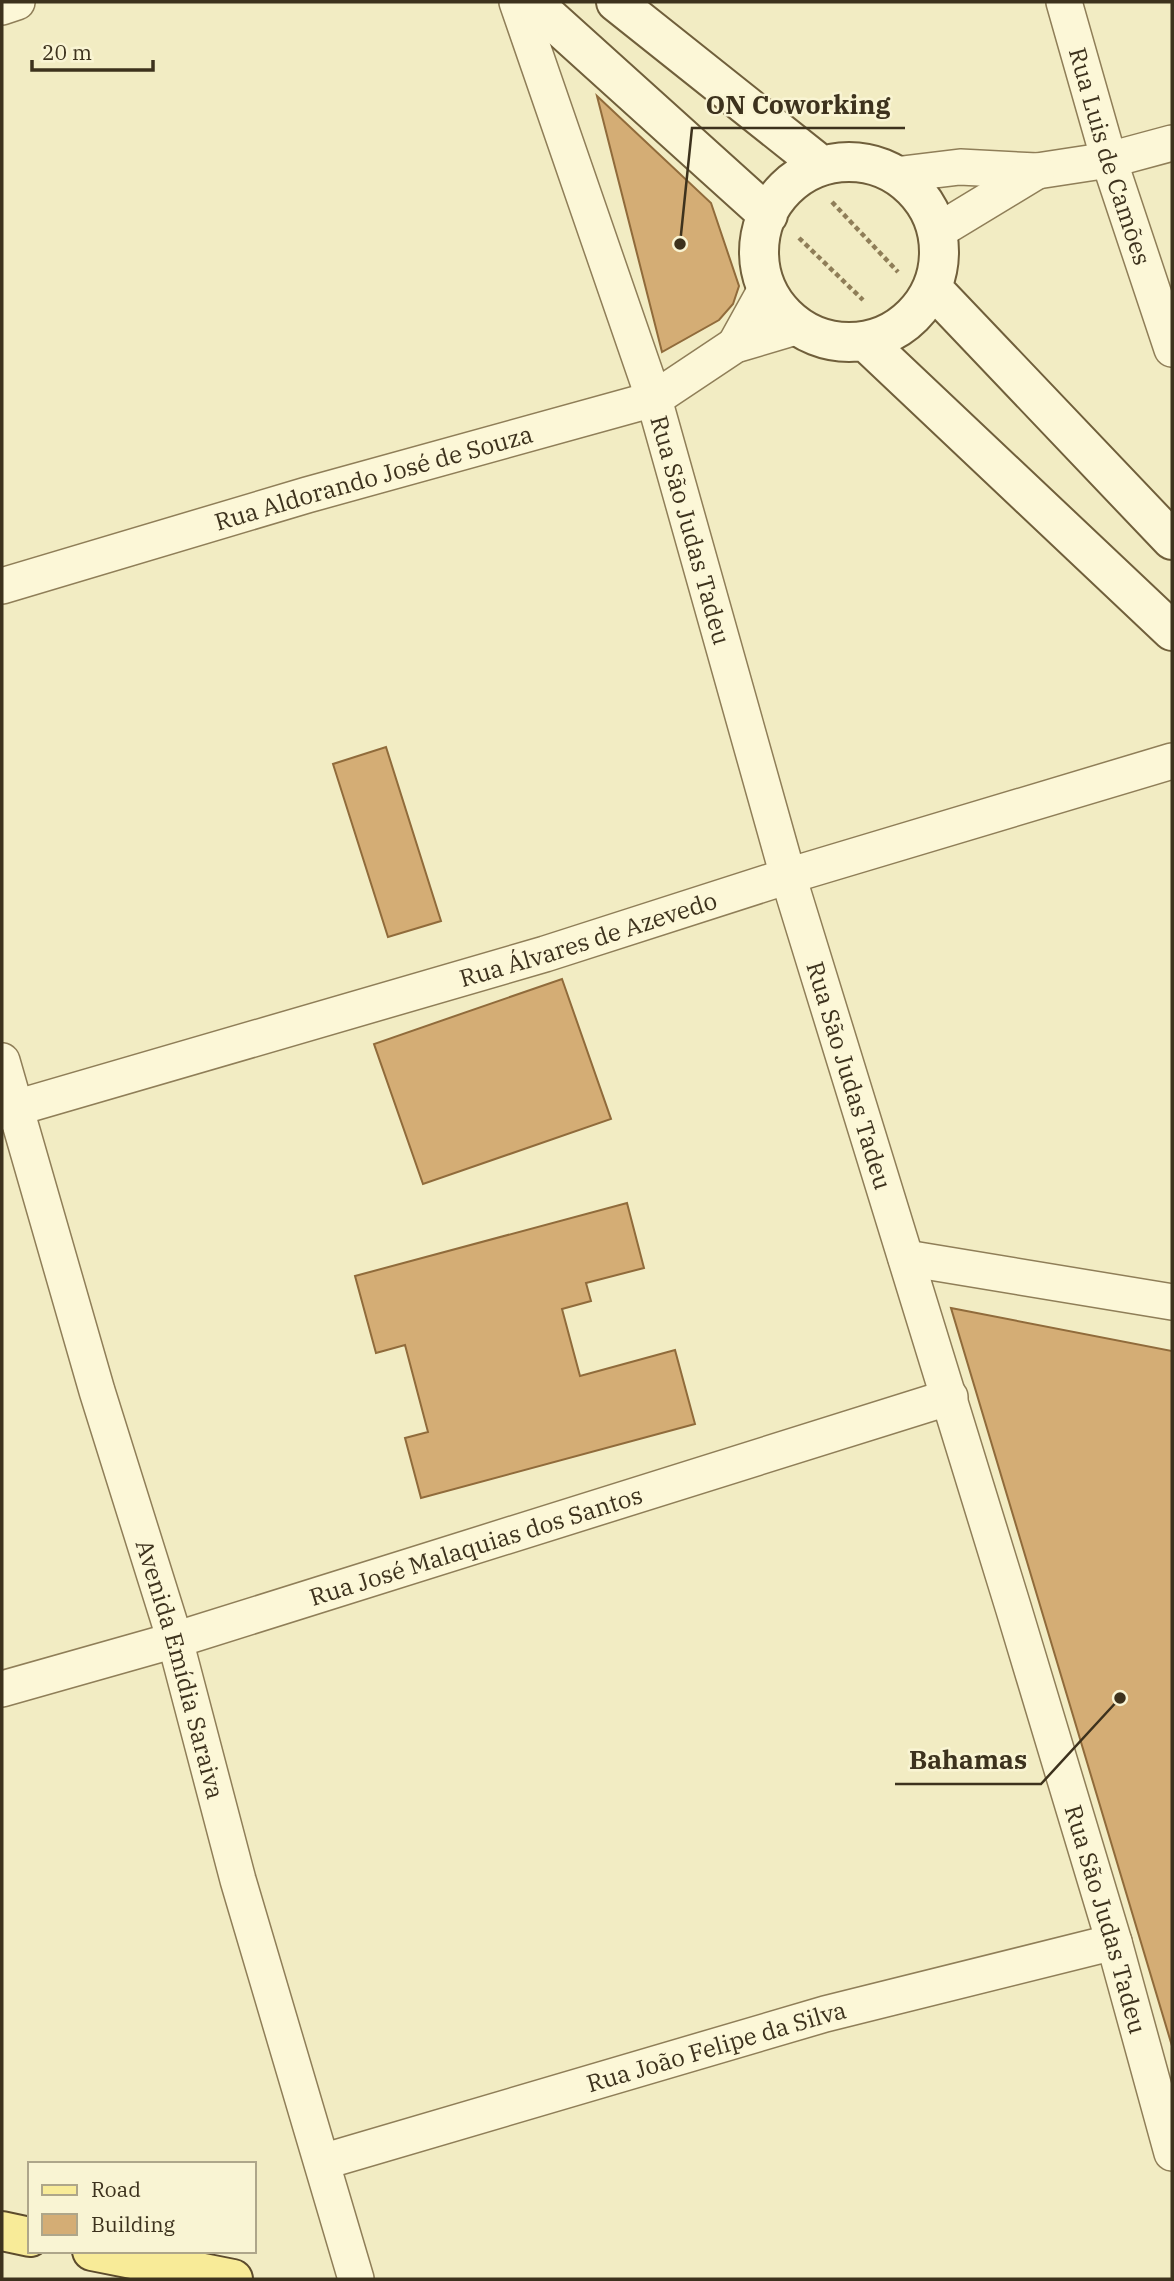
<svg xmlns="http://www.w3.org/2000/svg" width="1174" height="2281" font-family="'IBM Plex Serif',serif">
<rect width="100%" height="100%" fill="#f2ecc3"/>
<path fill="#d4ad75" stroke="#906b3b" stroke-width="2" d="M597 96 711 203 739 286 733 304 719 320 662 352Z
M386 747 441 921 388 937 333 764Z
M562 979 611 1119 423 1184 374 1044Z
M627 1203 644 1268 586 1283 591 1301 562 1309 580 1376 675 1350 695 1424 421 1498 405 1438 428 1432 405 1345 376 1353 355 1276Z
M951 1308 1172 1351V2046Z"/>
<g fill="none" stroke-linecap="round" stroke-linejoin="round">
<g stroke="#8f7e58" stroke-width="38">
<g id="minor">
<path id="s1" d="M517 2 654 399 788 876 1014 1610 1114 1942 1172 2153"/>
<path id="s2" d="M1064 2 1109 160 1172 349"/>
<path d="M2 7 17 2"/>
<path d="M894 175 960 167 1037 171 1109 160 1172 143"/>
<path d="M938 231 1037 171"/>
<path d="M735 345 766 289"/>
<path id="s3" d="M2 586 307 495 654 399 735 345 799 326"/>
<path id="s4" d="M2 1061 97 1391 175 1640 238 1880 356 2279"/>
<path id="s5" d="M2 1112 545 954 788 876 1172 761"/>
<path d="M906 1258 1172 1302"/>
<path id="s6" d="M2 1689 175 1640 950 1397"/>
<path id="s7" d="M322 2162 825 2014 1114 1942"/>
</g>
</g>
<g stroke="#705f3b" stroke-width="42">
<path id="secondary" d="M532 2 768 215
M616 2 822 166
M759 252a90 90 0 1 1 180 0a90 90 0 1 1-180 0Z
M933 289 1172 540
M865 341 1172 631"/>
</g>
<g stroke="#5c4b2c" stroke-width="42">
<path id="primary" d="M2 2231 30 2237
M92 2251 233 2279"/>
</g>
<path stroke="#8f7e58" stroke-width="4.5" stroke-dasharray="5 3.5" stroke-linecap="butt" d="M832 202 898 272
M799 238 863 300"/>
<use href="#minor" stroke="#fcf7d7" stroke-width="35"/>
<use href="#secondary" stroke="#fcf7d7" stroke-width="38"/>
<use href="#primary" stroke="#f8eb98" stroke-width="38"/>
</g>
<g text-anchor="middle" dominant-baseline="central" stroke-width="5" stroke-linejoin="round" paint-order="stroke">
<g font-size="24" fill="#3d321d" stroke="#f9f4d3">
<text stroke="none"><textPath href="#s2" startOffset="161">Rua Luis de Camões</textPath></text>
<text stroke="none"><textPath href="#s3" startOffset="387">Rua Aldorando José de Souza</textPath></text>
<text stroke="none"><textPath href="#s1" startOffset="556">Rua São Judas Tadeu</textPath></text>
<text stroke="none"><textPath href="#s5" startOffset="611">Rua Álvares de Azevedo</textPath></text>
<text stroke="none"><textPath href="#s1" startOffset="1124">Rua São Judas Tadeu</textPath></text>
<text stroke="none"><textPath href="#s6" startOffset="495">Rua José Malaquias dos Santos</textPath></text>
<text stroke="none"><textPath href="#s4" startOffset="634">Avenida Emídia Saraiva</textPath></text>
<text stroke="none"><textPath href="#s1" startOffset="2006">Rua São Judas Tadeu</textPath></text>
<text stroke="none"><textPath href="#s7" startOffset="411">Rua João Felipe da Silva</textPath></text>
</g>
</g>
<path fill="none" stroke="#3d321d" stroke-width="2.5" d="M680 244L692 128H905M1120 1698L1041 1784H895"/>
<g fill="#3d321d" stroke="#f9f4d3" stroke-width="2.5">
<circle cx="680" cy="244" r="7"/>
<circle cx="1120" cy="1698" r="7"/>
</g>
<g font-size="26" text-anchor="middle" font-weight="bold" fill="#3d321d" stroke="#f9f4d3" stroke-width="5" stroke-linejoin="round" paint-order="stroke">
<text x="798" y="114">ON Coworking</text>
<text x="968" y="1769">Bahamas</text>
</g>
<rect width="1174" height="2281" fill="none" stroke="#3d321d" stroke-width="7"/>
<rect x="28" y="2162" width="228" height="91" fill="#f9f4d3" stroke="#aea68a" stroke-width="2"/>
<rect x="42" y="2185" width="35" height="10" fill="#f8eb98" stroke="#aea68a" stroke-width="2"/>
<text x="91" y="2197" font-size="21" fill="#3d321d">Road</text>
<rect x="42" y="2214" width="35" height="21" fill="#d4ad75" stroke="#aea68a" stroke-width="2"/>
<text x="91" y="2232" font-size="21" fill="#3d321d">Building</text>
<path d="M32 60v10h121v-10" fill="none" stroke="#3d321d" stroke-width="3.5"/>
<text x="42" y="60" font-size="21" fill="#3d321d" stroke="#f9f4d3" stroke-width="5" paint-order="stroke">20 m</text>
</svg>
